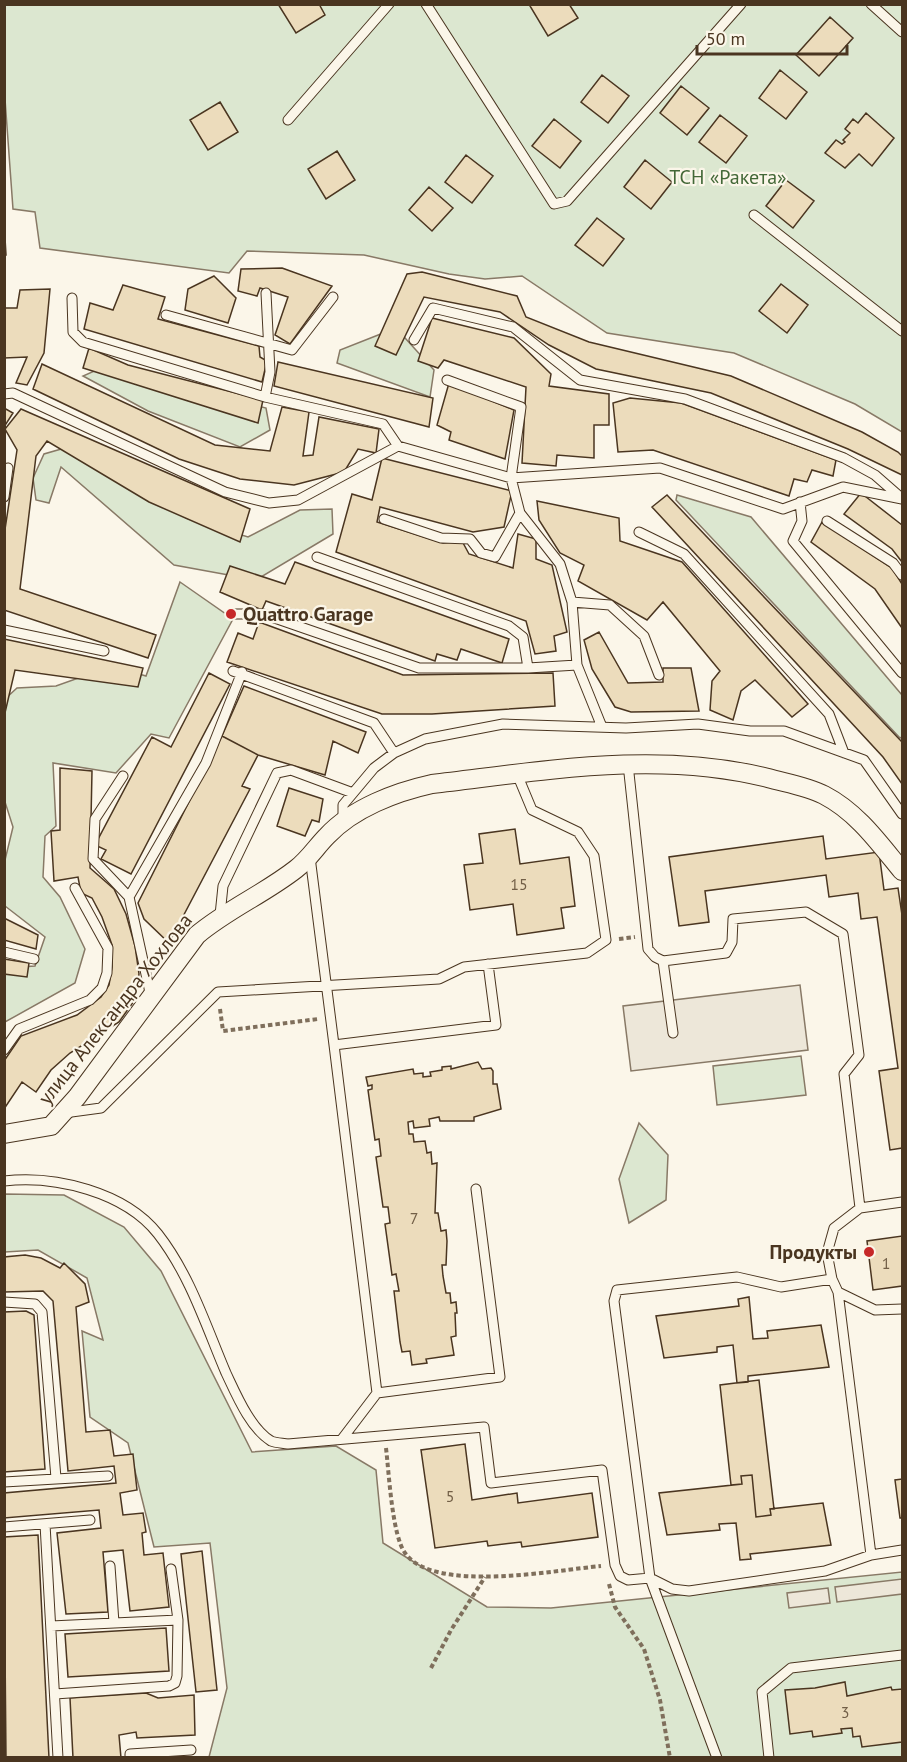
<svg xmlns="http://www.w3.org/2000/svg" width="907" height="1762" font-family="'PT Sans',sans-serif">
<rect width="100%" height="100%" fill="#fbf6e9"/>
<path fill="#dce7d0" stroke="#887966" stroke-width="1.5" d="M4 5H902V432L855 404 734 353 607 333 522 276 485 279 449 274 364 255 247 251 229 273 40 248 35 212 13 209 5 99Z
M396 328 434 370 430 397 337 363 340 350Z
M101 368 266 408 270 430 240 447 148 411 83 376Z
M89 441 186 518 248 537 300 510 332 509 333 534 256 580 174 565 61 467 49 503 36 500 33 478 44 454Z
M677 495 751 517 902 695V737L900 738 676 500Z
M180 582 233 619 169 738 151 734 116 773 53 763 56 826 45 836 43 877 60 897 85 949 75 983 5 1022 4 968 35 966 45 937 5 906V860L13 827 5 802V699L17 688 56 686 112 666 146 676Z
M801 1056 806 1095 717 1105 713 1066Z
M639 1123 668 1155 666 1200 629 1223 619 1179Z
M5 1194 64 1195 124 1227 161 1271 252 1452 336 1446 376 1470 383 1543 487 1607 551 1608 902 1572V1757H209L227 1688 210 1543 154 1547 128 1443 90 1417 82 1331 103 1340 87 1278 38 1250 5 1252Z"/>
<path fill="#ede7d9" stroke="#887966" stroke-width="1.5" d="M800 985 808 1050 631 1071 623 1006Z
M902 1579V1594L837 1602 835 1587Z
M828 1588 830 1603 789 1608 787 1593Z"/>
<path fill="#ecdcbc" stroke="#4a3520" stroke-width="1.5" d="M278 4H319L325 15 296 33Z
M533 4H569L578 18 548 36 530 6Z
M830 17 853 38 819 76 796 55Z
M780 70 807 92 786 119 759 98Z
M602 75 629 96 608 123 581 102Z
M681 86 709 108 687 135 660 113Z
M220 102 238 132 208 150 190 120Z
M866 113 894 138 872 166 859 154 845 168 825 153 836 140 842 144 845 142 843 140 850 133 845 129 853 119 858 123Z
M720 115 747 136 726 163 699 142Z
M554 119 581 141 560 168 532 146Z
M337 151 355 180 326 199 308 169Z
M466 155 493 176 472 203 445 182Z
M645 160 672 182 651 209 624 187Z
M786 180 814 201 793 228 766 206Z
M429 187 453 208 432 231 409 210Z
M597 218 624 239 603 266 575 245Z
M4 221 6 255H4Z
M282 268 332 286 290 344 275 335 288 297 260 288 257 296 238 291 241 269Z
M422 272 517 296 526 317 589 342 731 376 862 432 898 452 902 456V475L848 449 711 393 596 369 549 345 500 312 424 297 396 355 375 346 407 274Z
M214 276 236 298 228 323 185 310 188 289Z
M781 284 808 305 787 333 759 311Z
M123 285 165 297 158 319 259 346 260 357 267 361 262 382 84 329 90 303 113 310Z
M50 289 44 353 27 385 16 383 27 357 4 358V308H17L20 290Z
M432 318 514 338 551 374 549 386 609 394V425H594V458L557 455 556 466 522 463 526 387 444 360 438 368 418 361Z
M89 348 128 365 263 400 258 423 83 368Z
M278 362 433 398 429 427 274 386Z
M42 364 215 445 270 451 282 407 309 412 303 456 313 455 319 417 379 429 376 453 358 449 344 472 294 485 240 479 179 459 33 389Z
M449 383 514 410 505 459 449 440 451 432 437 425Z
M630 398 681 403 836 460 833 476 812 470 807 482 794 479 789 496 653 450 618 452 613 403Z
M4 408 13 413 4 427Z
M21 409 250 509 240 542 149 502 47 441 36 456 20 589 156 635 148 658 4 610V536L17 450 5 429Z
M382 458 512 491 504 527 473 532 380 507 377 522 443 543 462 541 469 554 513 568 518 534 536 539V559L552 565 567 632 554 636 556 651 535 654 526 621 336 552 352 494 372 500Z
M861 493 902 525V562L892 549 844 514Z
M667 495 902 742V784L883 757 652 507Z
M537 501 619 518 620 541 682 562 808 704 792 717 755 680 741 691 733 720 710 710 712 681 720 671 663 602 647 620 578 581 584 565 560 553 539 520Z
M822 522 892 568 902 584V628L875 589 811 542Z
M295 562 509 639 502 663 461 649 457 660 437 654 435 661 266 601 262 610 220 592 230 566 285 584Z
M259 622 403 675 553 673 555 706 432 714H382L227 662 238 633 253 639Z
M599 632 628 683 663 682V668H691L699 711 631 712 615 707 592 669 584 640Z
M4 639 143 668 138 687 15 670 4 717Z
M209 673 230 684 131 874 101 859 106 850 95 845 152 737 171 747Z
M244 686 366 732 358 753 333 741 325 775 258 755 222 736Z
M222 736 258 755 242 786 250 789 169 943 144 919 138 903Z
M60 768 92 771 90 868 114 889 126 914 135 946 139 974 134 1001 119 1022 70 1053 51 1070 36 1092 22 1082 4 1109V1061L21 1036 77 1015 101 997 109 985 112 967V945L102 917 92 898 81 893 78 877 54 881 51 831 60 830Z
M289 788 323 799 319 822 312 820 305 836 277 826Z
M515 829 520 864 569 857 575 906 561 908 564 928 517 935 513 904 470 910 464 865 483 863 479 834Z
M823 836 826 859 879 852 884 890 898 888 902 915V1148L890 1150 879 1071 898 1068 877 917 861 919 858 893 829 897 826 875 705 891 709 922 679 926 669 857Z
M4 918 38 935 36 949 4 940Z
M4 959 29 963 27 977 4 974Z
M478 1062 482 1069 491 1068 493 1071V1084H497L501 1109 474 1117V1121H440L439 1117 429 1119 430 1126 414 1128 413 1121 408 1122 409 1134H413L414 1142 425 1141 427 1153 431 1152 432 1164 437 1163 435 1213H438L441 1231 446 1230 447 1241 446 1265H442L443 1276 446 1293H450L451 1303 456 1302 457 1313H455L456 1336 451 1337 454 1355 426 1359 427 1363 412 1365 410 1351 402 1352 400 1342 394 1291H399L396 1274 392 1275 385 1224 390 1223 388 1207H383L376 1157 381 1156 379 1139 375 1140 368 1090 372 1089V1085L368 1086 366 1077 413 1069 414 1074 423 1073V1077L431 1076 430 1072 442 1070V1067L451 1066V1069Z
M902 1236V1286L873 1290 867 1241Z
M25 1255 41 1258 60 1268 64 1263 85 1284 89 1302 76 1307 86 1432 110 1430 114 1456 133 1454 137 1490 120 1493 123 1515 143 1513 146 1532 142 1533 144 1555 163 1553 169 1607 130 1611 123 1550 103 1552 108 1612 66 1614 57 1533 101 1528 99 1510 4 1518V1493L116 1483 114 1466 68 1471 53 1301 43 1291 4 1292V1257Z
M749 1297 753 1339 768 1338 767 1331 821 1325 829 1367 748 1376V1382L737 1383 733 1345 717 1347V1352L664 1358 656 1316 739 1306 738 1299Z
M26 1311 34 1315 45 1469 4 1472V1312Z
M759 1380 774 1509H770L771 1515 756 1517 752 1475 741 1476 742 1484 731 1485 720 1385Z
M465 1444 472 1500 517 1493 518 1503 592 1493 598 1537 522 1547 521 1542 488 1546 487 1541 435 1548 421 1450Z
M752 1475 756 1517 771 1515 770 1509 823 1503 831 1545 750 1554 751 1559 740 1560 736 1523 719 1524 720 1530 667 1535 659 1493 742 1484 741 1476Z
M902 1479V1518H900L895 1480Z
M38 1535 49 1758H6L4 1537Z
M202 1551 217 1690 196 1692 181 1554Z
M166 1628 169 1671 68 1677 65 1634Z
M845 1682 847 1696 891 1687 892 1690 902 1689V1742L862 1747 860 1736 853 1737 852 1728 841 1729 842 1733 813 1737 812 1731 790 1734 785 1690 815 1688Z
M146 1693 158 1698 194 1695 195 1735 137 1738 136 1732 119 1735 121 1758H73L70 1698Z"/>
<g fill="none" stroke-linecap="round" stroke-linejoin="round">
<g stroke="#4a3520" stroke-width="11">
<path id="service" d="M426 4 554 204 567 201 741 4
M871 4 902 32
M288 120 389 4
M754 215 902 331
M72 298 73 332 83 342 265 397 383 424 398 446
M166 315 292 350 333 297
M414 340 433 308 513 327 580 380 685 399 844 458 875 475 899 496
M447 380 521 407 511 478 520 513 560 564 572 602 577 665 602 727
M4 394 13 393 225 492 269 503 298 500 398 446 511 478 660 468 783 509 843 487 902 499
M265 397 270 372 266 293
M4 497 8 468
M800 502 802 521 793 541 902 673
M384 519 441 538 470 539 481 553 495 557 520 513
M827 521 893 563 902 575
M639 532 684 554 829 714 844 753
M317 557 509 626 523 637 528 668
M572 602 610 605 644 636 659 675
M231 614H263L419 668H528L577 665
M4 630 104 651
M233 671 374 723 394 753
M628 764 648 949 655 957 663 961 726 953 732 942 733 919 806 912 843 934 859 1055 844 1074 860 1208
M123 776 95 819 93 859 129 897
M343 821V805L374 768 394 753 425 739 503 724 626 728 698 724 750 731H784L864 760 902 814
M310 857 334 1045 496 1025 488 964
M220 915 223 886 277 773 291 770 353 793
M4 952 34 959
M663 961 673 1033
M151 997 129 897 206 763 242 672
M334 1045 377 1393 500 1377 476 1189
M4 1050 19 1029 90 1000 102 988 107 973 108 948 75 888
M64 1113 101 1108 218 992 439 979 464 967 587 953 606 940 594 856 578 832 532 810 517 774
M4 1181C55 1175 125 1192 158 1234 190 1275 206 1326 226 1373 236 1394 250 1428 271 1441 276 1443 283 1443 288 1444L484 1427 491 1483 602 1470 615 1565 620 1576 628 1580 650 1578 672 1589 689 1591 825 1571 871 1555 902 1550
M838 1292 875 1310 902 1309
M4 1302 35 1304 42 1312 56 1478
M342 1439 377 1393
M4 1482 108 1476
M45 1524 58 1758
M4 1527 90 1520
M871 1555 838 1292 832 1279 827 1253 834 1228 860 1208 902 1202
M110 1566 114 1623
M51 1626 178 1620
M55 1694 169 1686 175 1683 177 1676 178 1620 171 1569
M130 1758V1754L191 1750
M717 1758 650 1578 614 1301 617 1290 737 1277 781 1287 832 1279
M769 1758 762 1692 791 1668 902 1655"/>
</g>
<g stroke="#4a3520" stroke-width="20">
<path id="minor" d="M4 1134 51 1126 77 1097 197 935C228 909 264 894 296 869 309 859 316 847 327 836 353 808 396 792 432 784 544 771 657 750 768 778 786 783 807 786 824 795 857 812 879 843 902 871"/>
</g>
<path stroke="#7f6f5c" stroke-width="4" stroke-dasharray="4.5 3" stroke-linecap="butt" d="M619 939 635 937
M220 1009 223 1031 318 1019
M386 1448C389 1473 392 1535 405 1553 433 1594 556 1570 601 1566
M609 1584 615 1607 644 1649 660 1700 670 1758
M431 1668 451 1630 485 1577"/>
<use href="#service" stroke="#fbf6e9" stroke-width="9"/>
<use href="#minor" stroke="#fbf6e9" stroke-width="18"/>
</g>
<g fill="#c62828" stroke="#fbf6e9" stroke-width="2">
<circle cx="231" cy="614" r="6"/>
<circle cx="869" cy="1252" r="6"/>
</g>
<g text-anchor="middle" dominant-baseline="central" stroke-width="4.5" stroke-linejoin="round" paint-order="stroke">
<g font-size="16" fill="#725f47">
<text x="519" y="884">15</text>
<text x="414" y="1218">7</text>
<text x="886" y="1263">1</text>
<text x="450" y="1496">5</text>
<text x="845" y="1712">3</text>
</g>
<g font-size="20" fill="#436837" stroke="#fbf6e9">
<text x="728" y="177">ТСН «Ракета»</text>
</g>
<g font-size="20" font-weight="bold" fill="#4a3520" stroke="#fbf6e9" text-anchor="start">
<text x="243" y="614">Quattro Garage</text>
<text x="857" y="1252" text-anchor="end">Продукты</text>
</g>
<g font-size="20" fill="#4a3520" stroke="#fbf6e9">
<text transform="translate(115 1009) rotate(-52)">улица Александра Хохлова</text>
</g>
</g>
<rect width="907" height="1762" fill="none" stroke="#4a3520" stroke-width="12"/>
<path d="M697 45v9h150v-9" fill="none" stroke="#4a3520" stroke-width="3"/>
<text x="706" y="45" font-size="18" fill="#4a3520" stroke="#fbf6e9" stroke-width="4.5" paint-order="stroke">50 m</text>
</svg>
